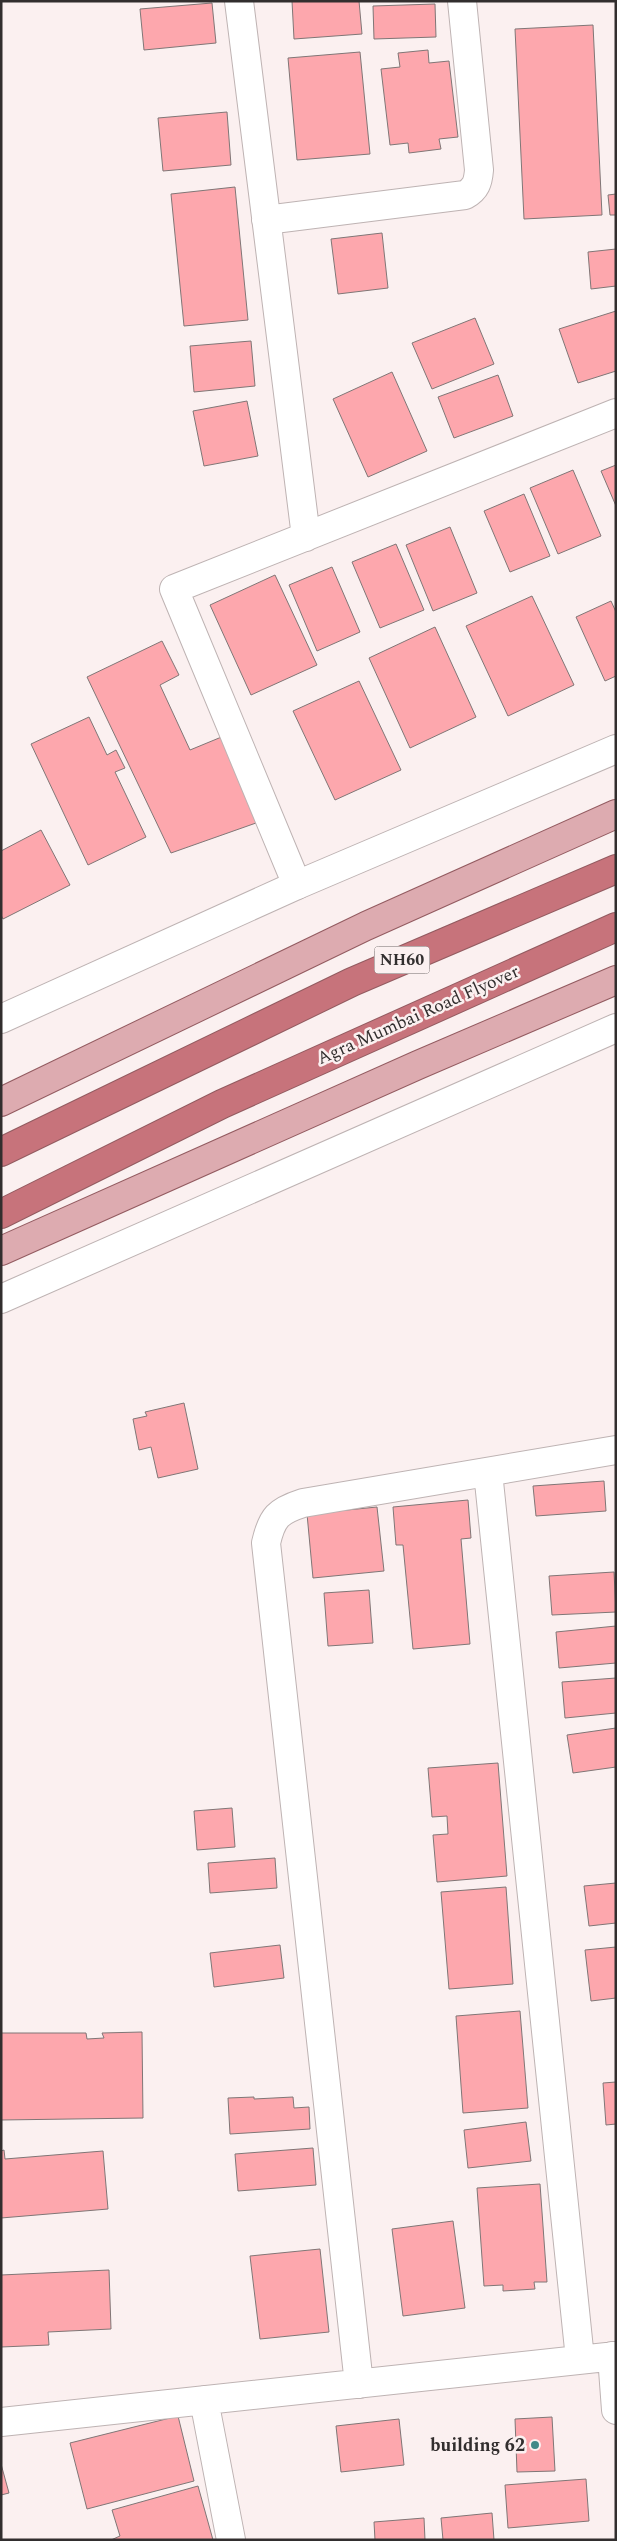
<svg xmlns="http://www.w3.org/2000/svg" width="617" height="2541" font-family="Spectral,serif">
<rect width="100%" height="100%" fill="#fbf0f0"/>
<path fill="#fda7ad" stroke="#807676" d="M292 1H359L362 34 294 39Z
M212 3 216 43 144 50 140 9Z
M435 4 436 37 374 39 373 6Z
M593 25 602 215 524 219 515 29Z
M428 50 429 63 449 61 458 137 439 139 441 149 409 153 408 143 390 145 381 69 400 67 398 53Z
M360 52 370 154 297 160 288 58Z
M227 112 231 165 163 171 158 118Z
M235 187 248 320 184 326 171 194Z
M616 194V215H610L608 195Z
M382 233 388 288 338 294 331 239Z
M616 249V286L591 289 588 252Z
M616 311V371L578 383 559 329Z
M475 318 494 364 432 389 412 343Z
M251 341 255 386 194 392 190 346Z
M392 372 427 451 368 477 333 399Z
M498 375 513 416 454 438 438 397Z
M247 401 258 456 204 466 193 411Z
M616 465V506L601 471Z
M573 470 601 536 558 554 530 488Z
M524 494 550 556 510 572 484 511Z
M450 527 477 593 433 611 406 545Z
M396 544 424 610 380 628 352 562Z
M332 567 360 632 317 651 289 585Z
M275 575 317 665 251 695 210 605Z
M532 596 574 685 508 716 466 626Z
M611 601 616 612V676L605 681 576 617Z
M435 627 476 717 410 748 369 658Z
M162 641 179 675 160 685 190 750 236 731 273 817 171 853 87 677Z
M359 681 401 770 335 800 293 711Z
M89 717 107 755 116 750 125 768 115 772 146 837 88 865 31 744Z
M41 830 70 885 3 919 1 915V851Z
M184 1403 198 1469 158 1478 151 1447 139 1450 133 1419 147 1416 145 1412Z
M604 1481 606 1511 536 1516 533 1486Z
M468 1500 471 1538 461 1539 470 1644 413 1649 403 1545H396L393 1507Z
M377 1507 384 1571 313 1578 307 1514Z
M614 1572 616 1612 552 1615 549 1576Z
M369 1590 373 1643 328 1646 324 1593Z
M616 1626V1663L559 1668 556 1632Z
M616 1678V1713L565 1718 562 1682Z
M616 1728V1767L573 1773 567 1735Z
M498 1763 507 1876 437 1882 433 1835 448 1834 447 1816 432 1817 428 1768Z
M232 1808 235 1847 197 1850 194 1811Z
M275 1858 277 1888 210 1893 208 1863Z
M616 1883V1923L589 1926 584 1886Z
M506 1887 513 1984 449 1989 441 1892Z
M280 1945 284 1978 214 1987 210 1953Z
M616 1947V1998L591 2001 585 1950Z
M520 2011 528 2108 463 2113 456 2016Z
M142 2032 143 2118 1 2120V2033H86L87 2039 104 2038 102 2033Z
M616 2082V2124L606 2125 603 2083Z
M254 2097V2099L293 2097 294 2108 309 2107 310 2129 230 2134 228 2098Z
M526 2122 531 2161 468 2168 464 2130Z
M313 2148 316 2185 238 2191 235 2154Z
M4 2150 5 2159 103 2151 108 2209 1 2218V2151Z
M540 2184 547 2282H534L535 2289 503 2291V2285L484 2286 477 2188Z
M453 2221 465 2308 403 2316 392 2229Z
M320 2249 329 2332 260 2339 250 2256Z
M109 2270 111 2329 48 2332 49 2345 1 2347V2275Z
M178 2416 194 2481 87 2509 70 2443Z
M552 2417 555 2471 517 2472 515 2419Z
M399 2419 404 2465 341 2472 336 2426Z
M1 2464 9 2493 1 2495Z
M586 2479 589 2521 508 2528 505 2485Z
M198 2486 213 2540H111L120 2536 112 2510Z
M492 2513 494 2540H443L441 2518Z
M424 2518 425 2540H375L374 2522Z"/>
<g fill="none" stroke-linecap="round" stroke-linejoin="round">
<g stroke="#beb3b3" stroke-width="30">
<path id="street" d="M239 1 306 537
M266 220 465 195C476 189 478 182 479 170L462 1
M297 885 174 589 616 413
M488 1472 580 2359
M612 2356 616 2410
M359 2384 266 1543C272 1517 278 1511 303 1503L616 1450
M204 2400 231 2540
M1 2422 616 2356"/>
</g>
<g stroke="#beb3b3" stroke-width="30">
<path id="secondary" d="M1 1019 297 885 616 749
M1 1299 616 1028"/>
</g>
<g stroke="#935b60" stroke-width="30">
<path id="primary" d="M1 1102 366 926 616 814
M1 1251 418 1065 616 980"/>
</g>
<g stroke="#935b60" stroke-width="30">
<path id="highway" d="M1 1152 352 982 616 869
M1 1214 222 1104 616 927"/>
</g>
<use href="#street" stroke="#fff" stroke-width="28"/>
<use href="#secondary" stroke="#fff" stroke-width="28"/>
<use href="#primary" stroke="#ddabb0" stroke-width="28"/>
<use href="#highway" stroke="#c7737b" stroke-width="28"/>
</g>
<circle fill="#408988" stroke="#fbf0f0" stroke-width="2" cx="535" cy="2445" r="5"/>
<g text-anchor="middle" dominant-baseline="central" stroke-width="5" stroke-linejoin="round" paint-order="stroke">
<rect fill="#fbf0f0" stroke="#6e6868" stroke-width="1" x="374.5" y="946.5" width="55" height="27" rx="4"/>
<g font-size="16" font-weight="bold" fill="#322e2e">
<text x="402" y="960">NH60</text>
</g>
<g font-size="18" fill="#322e2e" stroke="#fbf0f0">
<text transform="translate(418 1015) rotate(-24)">Agra Mumbai Road Flyover</text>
</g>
<g font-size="18" font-weight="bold" fill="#322e2e" stroke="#fbf0f0" text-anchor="end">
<text x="525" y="2445">building 62</text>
</g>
</g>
<rect width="617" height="2541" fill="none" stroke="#322e2e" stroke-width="5"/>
</svg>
